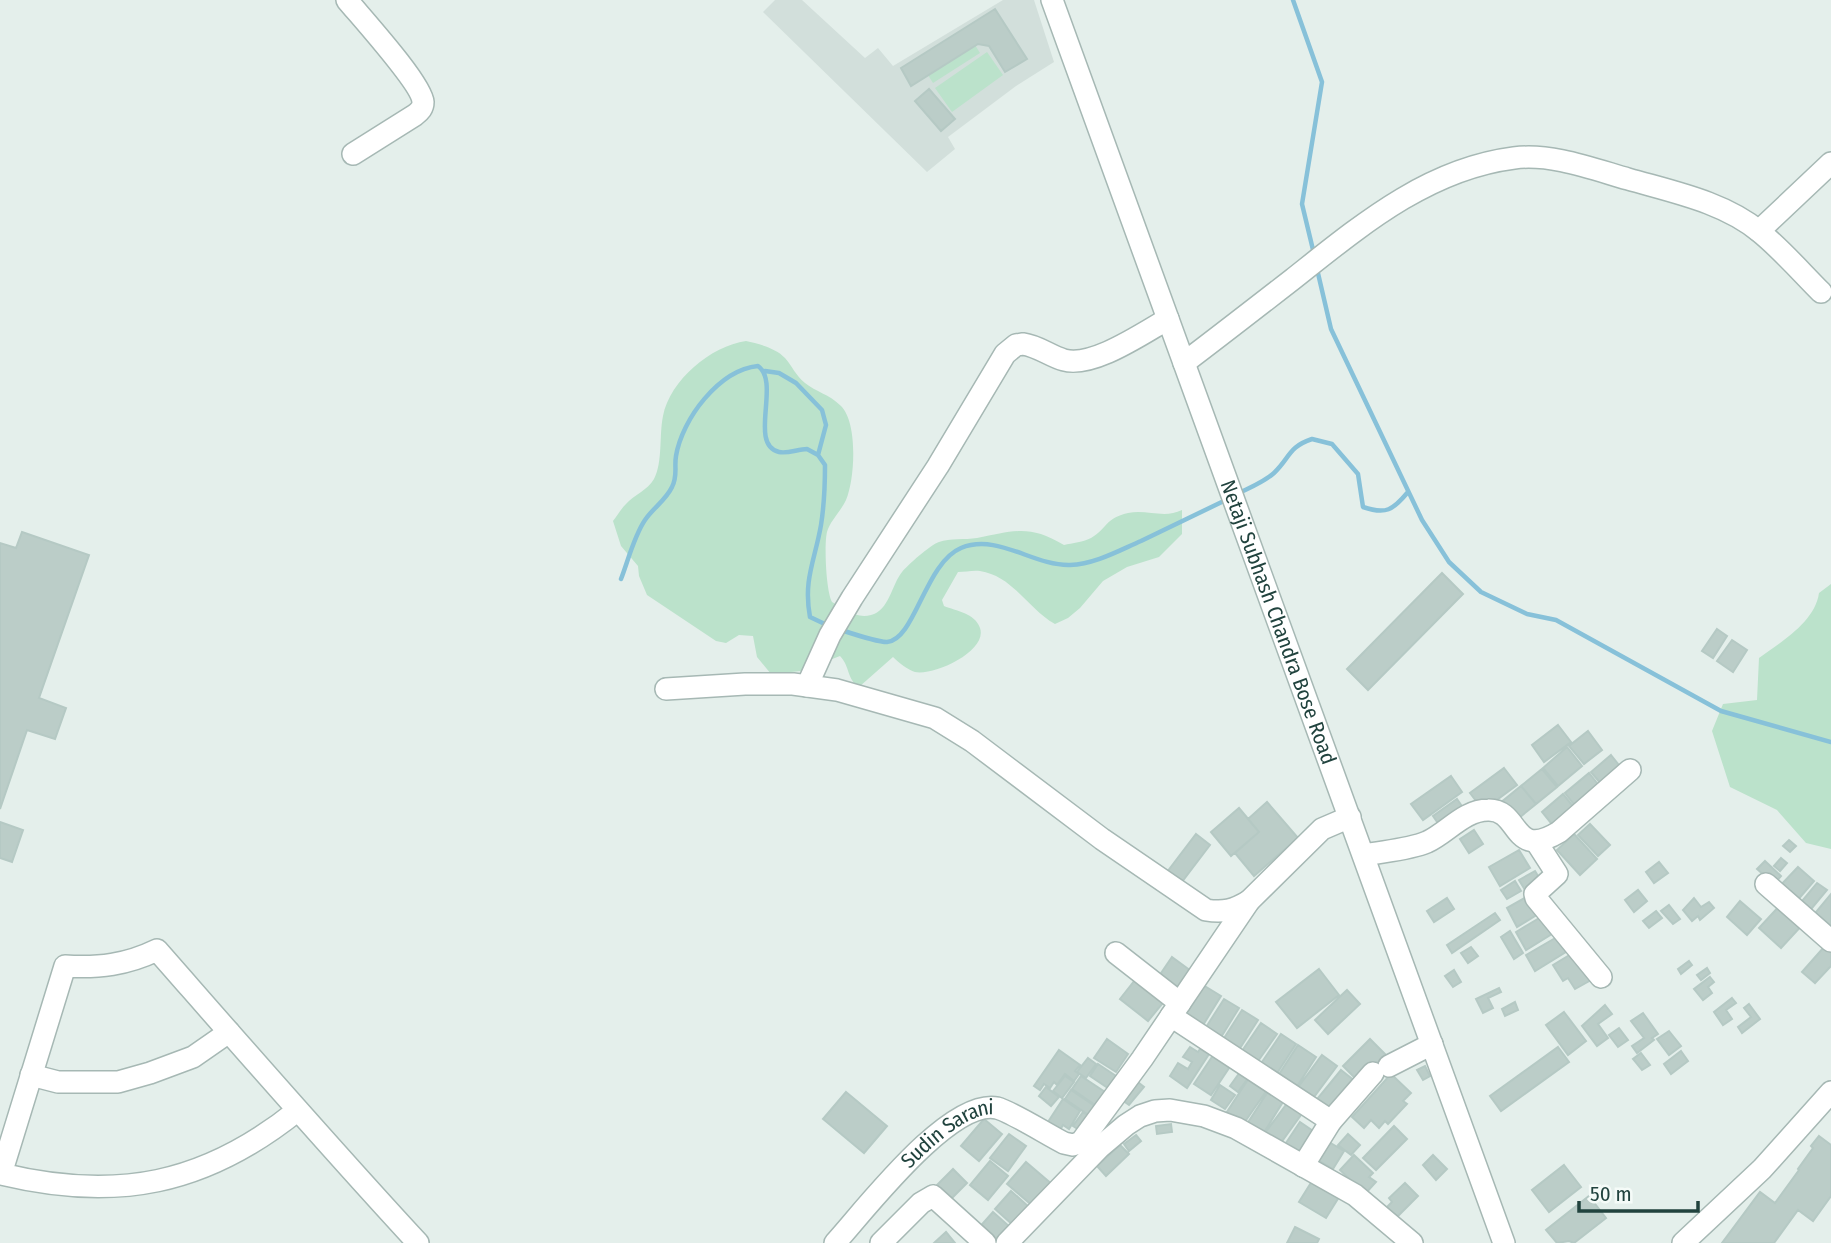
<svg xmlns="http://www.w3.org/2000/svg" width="1831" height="1243" font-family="'Fira Sans Condensed',sans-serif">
<rect width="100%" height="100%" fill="#e4efeb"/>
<path fill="#d2dfdb" d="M775 0H802L865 58 878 48 893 66 1003 0H1034L1054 62 1016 86 948 137 955 149 927 172 763 12Z"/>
<path fill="#bbe2cb" d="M975 45 980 53 933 83 928 75Z
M987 52 1003 75 952 112 935 88Z
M746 341C759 344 776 348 785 358 792 366 796 376 805 383 816 392 829 394 841 406 858 423 855 479 846 500 841 511 830 521 827 532 824 544 826 591 832 602 844 609 856 619 871 615 889 611 892 584 902 572 908 565 930 545 939 542 950 538 965 540 977 538 1014 531 1029 524 1064 545 1072 543 1084 542 1091 538 1107 529 1105 518 1128 513 1147 509 1164 519 1182 510V534L1159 557 1127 567 1103 581 1080 608 1068 618 1055 624C1028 609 1013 576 980 571 973 570 965 572 958 572L942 600 944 606C956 611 975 613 980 628 988 651 934 676 915 672 908 670 898 662 893 657L859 687C847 680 850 666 840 656L801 671 771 674 757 657 753 636 739 635 726 643 716 641 647 595 639 576 638 566 621 546 613 521C617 516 621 509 626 504 634 495 648 490 654 479 663 462 659 435 663 416 670 380 711 346 746 341Z
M1831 584V849L1806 843 1777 810 1730 787 1712 731 1723 704 1757 700 1759 658C1781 642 1815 622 1819 593Z"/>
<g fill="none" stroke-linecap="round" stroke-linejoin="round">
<path stroke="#87c1d9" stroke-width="4.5" d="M1293 0 1322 82 1302 204 1314 254
M1317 269 1331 329 1422 520 1449 562 1481 592 1527 614 1556 620 1721 711 1831 742
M765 371 779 373 796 383 822 410 826 425 818 455
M1239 493C1251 487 1264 482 1274 473 1290 458 1288 447 1312 439L1332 444 1358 474 1363 507C1386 515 1393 510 1408 492
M621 579C628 561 634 536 645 520 653 508 666 500 672 487 678 476 674 467 676 456 682 419 719 370 758 366 781 382 748 445 779 452 788 454 798 449 807 449L818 455 825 465C825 484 824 506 821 525 815 560 803 580 810 617L829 626
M841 630C850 633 879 642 887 642 915 640 925 563 961 548 998 533 1033 566 1070 565 1095 564 1118 551 1141 541 1170 527 1199 513 1228 499"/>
</g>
<path fill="#bbcdc8" stroke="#b5c9c4" stroke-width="2" d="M995 9 1027 59 1005 72 989 46 978 44 911 86 901 68Z
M929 89 955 119 941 131 915 101Z
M22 532 89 555 39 698 66 708 55 739 27 730 0 809V543L16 548Z
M1442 573 1463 594 1368 690 1347 669Z
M1717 629 1727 636 1713 658 1702 651Z
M1732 640 1747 650 1733 672 1717 661Z
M1558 725 1571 742 1544 762 1532 745Z
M1588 731 1602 750 1584 764 1569 746Z
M1567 747 1582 766 1558 786 1543 768Z
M1611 755 1622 769 1602 785 1591 772Z
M1504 768 1517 785 1483 810 1470 793Z
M1542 769 1557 787 1536 804 1521 786Z
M1589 773 1601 788 1577 808 1565 793Z
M1451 776 1462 792 1423 820 1411 804Z
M1521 786 1536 804 1514 822 1499 804Z
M1563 794 1576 810 1555 828 1542 812Z
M1457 799 1466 812 1442 829 1433 816Z
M1267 802 1298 838 1254 876 1235 853 1259 832 1248 819Z
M1239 808 1259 832 1231 856 1211 832Z
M0 822 23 830 12 862 0 858Z
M1590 824 1610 845 1598 856 1578 835Z
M1474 830 1483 844 1469 853 1460 839Z
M1196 834 1210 845 1178 887 1164 876Z
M1574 834 1597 859 1580 875 1557 850Z
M1789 840 1796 846 1790 852 1783 846Z
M1519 850 1530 868 1500 886 1489 867Z
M1781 858 1787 863 1780 871 1774 866Z
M1765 861 1781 876 1774 884 1757 869Z
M1659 862 1668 873 1654 883 1646 872Z
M1798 867 1814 881 1796 902 1779 887Z
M1535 871 1541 881 1525 890 1519 880Z
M1515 881 1521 891 1507 899 1501 890Z
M1817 883 1827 890 1807 914 1798 906Z
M1638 890 1647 901 1634 912 1625 900Z
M1831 894V925L1827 930 1812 917Z
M1530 895 1540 913 1517 927 1507 908Z
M1447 898 1454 909 1434 922 1427 911Z
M1694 898 1701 907 1709 902 1714 908 1700 920 1698 916 1692 921 1683 910Z
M1740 901 1761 919 1747 935 1727 917Z
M1782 903 1804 923 1781 948 1759 928Z
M1669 905 1680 919 1673 924 1661 911Z
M1656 911 1662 918 1649 928 1643 921Z
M1495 913 1500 920 1452 953 1447 945Z
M1541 917 1552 934 1526 950 1516 932Z
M1510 931 1523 953 1514 959 1501 937Z
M1557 937 1566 952 1535 971 1526 955Z
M1825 946 1831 951V966L1815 983 1802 972Z
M1471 947 1478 956 1468 963 1461 953Z
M1576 951 1593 979 1575 989 1568 978 1563 981 1553 965Z
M1172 957 1191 971 1176 997 1155 982Z
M1689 961 1692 965 1681 974 1678 969Z
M1707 968 1710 973 1701 980 1697 975Z
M1319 969 1339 995 1297 1028 1276 1002Z
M1454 970 1461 982 1453 987 1445 976Z
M1139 975 1167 998 1148 1021 1120 999Z
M1710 977 1714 982 1708 987 1712 993 1703 1000 1694 989Z
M1203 985 1221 996 1200 1030 1182 1018Z
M1499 988 1501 992 1488 998 1493 1008 1483 1013 1476 999Z
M1347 990 1360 1004 1328 1034 1315 1020Z
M1732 998 1736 1003 1726 1010 1732 1019 1723 1025 1714 1012Z
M1224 999 1239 1008 1218 1042 1203 1032Z
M1515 1002 1518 1010 1505 1016 1502 1009Z
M1749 1004 1760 1019 1742 1033 1738 1027 1751 1017 1744 1008Z
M1605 1005 1612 1014 1598 1024 1608 1038 1597 1046 1582 1026Z
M1242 1010 1258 1020 1237 1053 1221 1043Z
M1564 1012 1586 1041 1568 1055 1546 1025Z
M1643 1013 1658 1034 1652 1038 1654 1040 1637 1053 1632 1046 1644 1038 1631 1021Z
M1261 1023 1277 1034 1256 1064 1240 1054Z
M1619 1028 1628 1040 1618 1047 1609 1035Z
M1669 1031 1681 1046 1669 1055 1657 1039Z
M1281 1034 1296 1044 1274 1078 1258 1068Z
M1107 1039 1128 1054 1116 1072 1094 1058Z
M1370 1039 1387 1056 1360 1083 1343 1066Z
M1298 1045 1316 1057 1294 1091 1276 1079Z
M1190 1047 1198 1052 1200 1049 1209 1054 1187 1088 1170 1076 1178 1063 1188 1069 1192 1062 1183 1057Z
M1558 1047 1569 1062 1501 1111 1490 1096Z
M1059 1050 1080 1065 1075 1071 1079 1074 1074 1081 1065 1074 1057 1085 1054 1082 1050 1088 1044 1084 1040 1090 1034 1086Z
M1216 1051 1233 1062 1211 1095 1194 1084Z
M1681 1051 1688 1061 1671 1074 1664 1064Z
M1641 1053 1650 1065 1642 1070 1633 1059Z
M1322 1055 1337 1066 1311 1101 1296 1090Z
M1088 1058 1096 1064 1086 1078 1077 1072Z
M1098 1064 1116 1076 1108 1088 1090 1076Z
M1425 1066 1430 1076 1423 1080 1417 1070Z
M1243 1068 1251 1074 1238 1092 1230 1086Z
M1341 1070 1356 1082 1328 1116 1313 1104Z
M1391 1074 1411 1093 1403 1101 1407 1104 1388 1124 1385 1121 1379 1128 1371 1120 1364 1128 1352 1117Z
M1065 1076 1074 1082 1062 1098 1053 1091Z
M1081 1076 1108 1094 1098 1107 1072 1089Z
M1249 1078 1267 1090 1242 1126 1225 1115Z
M1134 1079 1144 1087 1129 1105 1118 1097Z
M1220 1085 1235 1095 1225 1109 1211 1100Z
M1046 1087 1059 1097 1051 1106 1039 1096Z
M1271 1087 1286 1097 1263 1134 1247 1124Z
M1071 1090 1099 1109 1093 1118 1065 1099Z
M846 1092 887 1126 864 1153 823 1119Z
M1291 1098 1306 1108 1280 1144 1265 1133Z
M1063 1099 1080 1111 1069 1129 1063 1125 1060 1130 1048 1122Z
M1083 1112 1093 1119 1084 1133 1073 1126Z
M984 1119 1002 1134 979 1161 961 1146Z
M1300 1122 1319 1135 1303 1159 1284 1146Z
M1171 1124 1172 1132 1157 1134 1156 1126Z
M1394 1126 1407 1139 1376 1170 1363 1158Z
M1009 1134 1026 1146 1008 1171 990 1158Z
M1348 1134 1360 1145 1351 1155 1338 1145Z
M1136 1135 1141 1141 1129 1151 1124 1144Z
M1819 1136 1831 1145V1196L1813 1221 1798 1210 1774 1243H1722L1760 1192 1775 1203 1799 1170 1798 1169 1813 1148 1811 1146Z
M1324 1139 1344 1151 1333 1169 1313 1157Z
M1120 1145 1129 1154 1106 1176 1097 1166Z
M1354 1155 1373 1173 1369 1177 1376 1182 1365 1194 1340 1170Z
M1433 1155 1447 1169 1436 1180 1423 1165Z
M990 1161 1008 1176 988 1200 970 1185Z
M1026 1162 1053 1185 1034 1207 1007 1184Z
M1564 1165 1581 1187 1549 1212 1532 1190Z
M953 1169 967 1183 951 1199 937 1185Z
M1312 1181 1339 1197 1326 1218 1299 1202Z
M1405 1183 1418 1196 1394 1220 1384 1210 1392 1202 1389 1198Z
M1011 1191 1029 1207 1013 1225 995 1209Z
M1589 1196 1606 1218 1574 1243 1569 1241 1557 1243 1546 1230Z
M993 1212 1011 1228 998 1243H991L977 1230Z
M1295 1227 1319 1239 1317 1243H1287Z
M946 1232 955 1243H934Z"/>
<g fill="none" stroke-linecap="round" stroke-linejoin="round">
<g stroke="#a6b8b4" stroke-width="24">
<g id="minor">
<path d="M347 0C361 17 422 84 423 102 423 108 420 111 415 115L353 154"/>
<path id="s1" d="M1052 0 1504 1243"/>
<path d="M1759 231 1831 163"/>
<path d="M1184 363C1221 335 1257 307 1293 279 1360 226 1427 169 1514 158 1551 153 1593 169 1628 179 1673 192 1724 202 1760 232 1782 250 1801 272 1821 292"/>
<path d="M807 686 830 635 852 598 938 466 1005 354 1016 345 1023 344C1038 346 1050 356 1064 360 1093 368 1143 333 1168 319"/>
<path d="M666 689 745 684H793L837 690 935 718 972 741 1102 839 1206 910C1224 913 1234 910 1249 901"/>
<path d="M1537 843 1557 874 1535 894 1536 898 1601 977"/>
<path d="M1364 855C1384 851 1408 850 1427 842 1447 833 1464 810 1488 810 1521 809 1511 861 1559 832L1630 770"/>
<path d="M1766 884 1831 941"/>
<path d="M1116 953 1180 1003"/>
<path d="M1171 1016 1331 1121"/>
<path d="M1389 1066 1432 1044"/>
<path d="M31 1075 58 1082H118L150 1073 193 1057 229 1032"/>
<path d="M298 1110C205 1185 116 1202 1 1174L65 966C99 968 126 965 157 950 243 1048 329 1147 418 1243"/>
<path d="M1303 1166 1331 1121 1373 1073"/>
<path id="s2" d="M835 1243C865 1210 950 1098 997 1108 1012 1112 1048 1135 1064 1143L1073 1145 1081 1142 1142 1059 1249 901 1322 829 1350 817"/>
<path d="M881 1243 921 1203 933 1196 985 1243"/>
<path d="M1007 1243 1100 1147 1126 1125 1140 1116 1155 1111 1170 1110 1204 1116 1236 1128 1355 1195 1412 1243"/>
<path d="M1683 1243 1762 1169 1831 1092"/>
</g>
</g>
<use href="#minor" stroke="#fff" stroke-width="21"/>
</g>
<g text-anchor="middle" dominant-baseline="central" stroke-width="5" stroke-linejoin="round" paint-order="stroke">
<g font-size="21" fill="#21433e" stroke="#f5fbf8">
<text stroke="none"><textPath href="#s1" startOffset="662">Netaji Subhash Chandra Bose Road</textPath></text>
<text stroke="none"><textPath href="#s2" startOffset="159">Sudin Sarani</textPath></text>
</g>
</g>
<path d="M1579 1201v10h119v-10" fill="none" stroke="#21433e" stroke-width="3.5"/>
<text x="1590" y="1201" font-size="21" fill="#21433e" stroke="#f5fbf8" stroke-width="5" paint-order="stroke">50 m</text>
</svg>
